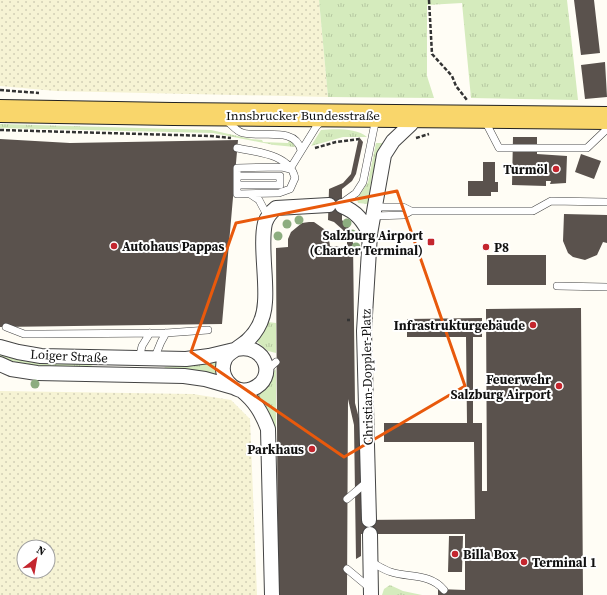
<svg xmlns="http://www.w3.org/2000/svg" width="607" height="595" font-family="'Source Serif 4',serif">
<defs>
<pattern id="farmland-dots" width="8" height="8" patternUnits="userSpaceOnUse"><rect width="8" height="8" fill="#f6f3d4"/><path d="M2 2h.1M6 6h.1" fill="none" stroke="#d2cfb5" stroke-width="1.8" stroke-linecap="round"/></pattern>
<pattern id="grass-tufts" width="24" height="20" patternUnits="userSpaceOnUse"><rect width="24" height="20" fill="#d5ebbd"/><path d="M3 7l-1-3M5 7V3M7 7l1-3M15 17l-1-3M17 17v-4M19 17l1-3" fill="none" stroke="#b6c8a1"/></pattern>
</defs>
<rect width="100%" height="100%" fill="#fffdf5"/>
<path fill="url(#farmland-dots)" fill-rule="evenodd" d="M0 0H319L328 97 56 91 0 86Z
M0 391 193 394 231 400 250 419 257 595H0ZM24 547H48V571H24Z"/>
<path fill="url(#grass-tufts)" d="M319 0H567L578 100 471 98 462 3 427 5V76L434 98 328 97Z
M0 124 211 130 251 139 262 140 263 142 288 143 289 140 294 144 295 147 274 145 213 133 0 128Z
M321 130C335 129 356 128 367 137H343L311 146Z
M376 143H385L372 175 368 204 358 203 357 199 368 182Z
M268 322 276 323V353L268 351 256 341 263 333Z
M0 353C13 358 26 361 40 362 56 363 79 359 93 365 78 373 21 364 3 359L0 357Z
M216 361V374L168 370 164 367 193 365Z
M276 369V478L261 400 256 394Z
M390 585 403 591 422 595H382L384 589Z"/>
<path fill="#5a524d" d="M574 0H594L600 53 581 55Z
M605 62 607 97 585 99 581 65Z
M359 137 363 142 356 174 352 181 342 189V220L349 228 353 243 355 403 361 426V520L475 519 474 442H384V423H467L466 337H407V319L482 318V337H473V423H482V491H487L486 309 581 308 583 595H438V589L465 590V534H361V556L356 559 354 425 348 399 347 595H278L276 248 288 247V239L291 232 302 223 309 222H314L324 229 328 234 330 246 347 247V239L343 230 334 222 328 220 329 189 343 183 351 174Z
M513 137H537V154L567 156 566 183 550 184 551 181H546V186L512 185Z
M0 139 70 143 238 140 222 324 0 327Z
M581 154 601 161 594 179 575 172Z
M483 162H495V182H498V192H491V196H468V181H483Z
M564 214 607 215V243L603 242 597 255 585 260 573 257 568 253 563 241Z
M487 255H546V285H487Z
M449 536H463L462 572H448Z"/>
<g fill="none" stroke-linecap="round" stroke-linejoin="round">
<g stroke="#444" stroke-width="8">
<path id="lane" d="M484 119 499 148H587L607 129
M226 120C231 124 237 132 243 133 261 138 295 126 301 150
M237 148C256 152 290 154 295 178L290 189 279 193 237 194V168L282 167 290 169
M290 169 316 127 322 120
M237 185H280V176H237
M250 194 259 200 268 217
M342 203 356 193 363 182 376 118
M411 211H533L551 201 607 202
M374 216 404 215 411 211 403 207H376
M557 286 607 287
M6 327 24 334H43L166 333 208 330
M139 359 142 346 150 333
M154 359 161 342 166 333
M266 371 276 362
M347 499 368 481
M371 562C377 565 384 570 391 572 409 578 430 573 444 590
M347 569 371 589"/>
</g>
<g stroke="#444" stroke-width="16">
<path id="street" d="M342 206C357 212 363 221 370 234
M0 347 18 352 41 356 186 359 209 356 234 350
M237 349C266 343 278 379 252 389 234 396 217 376 225 359 228 353 234 351 239 347 255 337 264 321 265 302 267 280 260 243 265 223 267 217 271 212 276 208L329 205
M0 364 11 369 37 373 184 376 205 379 233 387
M241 390C255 401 262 413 268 429L272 595
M369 520 364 331 370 234 384 155 393 141 411 124
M370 534 371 595"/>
</g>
<g stroke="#222" stroke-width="24">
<path id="primary" d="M0 111 173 114 607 118"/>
</g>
<path stroke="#333" stroke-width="2.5" stroke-dasharray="4 2" stroke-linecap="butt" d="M429 0 432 54 452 76 456 86 467 100
M0 90 39 93
M0 130 211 136 231 138
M416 138 429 134
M315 148 336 142 359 139
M347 320H350"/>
<use href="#lane" stroke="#fff" stroke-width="7"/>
<use href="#street" stroke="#fff" stroke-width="14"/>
<use href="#primary" stroke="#f9d66b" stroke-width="22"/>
</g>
<g fill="#8dad7f">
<circle cx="299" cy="220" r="4.5"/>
<circle cx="347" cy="223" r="4.5"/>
<circle cx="287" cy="224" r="4.5"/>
<circle cx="352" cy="234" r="4.5"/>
<circle cx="278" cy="236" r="4.5"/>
<circle cx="356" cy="247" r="4.5"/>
<circle cx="35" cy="384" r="4.5"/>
</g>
<path fill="none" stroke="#e8590c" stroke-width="3" stroke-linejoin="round" d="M397 191 465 386 344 457 191 352 236 223Z"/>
<g fill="#c4262e" stroke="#fff" stroke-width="1.5">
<circle cx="556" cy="169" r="4"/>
<rect x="427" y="238" width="8" height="8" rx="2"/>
<circle cx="114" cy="246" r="4"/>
<circle cx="486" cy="247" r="4"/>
<circle cx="533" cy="325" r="4"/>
<circle cx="559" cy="386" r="4"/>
<circle cx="312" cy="449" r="4"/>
<circle cx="455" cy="554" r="4"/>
<circle cx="524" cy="562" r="4"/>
</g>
<g text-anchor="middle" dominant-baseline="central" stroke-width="4" stroke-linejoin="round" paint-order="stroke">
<g font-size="13" fill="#111" stroke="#fff">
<text x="303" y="115">Innsbrucker Bundesstraße</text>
<text transform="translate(69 356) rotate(3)">Loiger Straße</text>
<text transform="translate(367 377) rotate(-91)">Christian-Doppler-Platz</text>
</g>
<g font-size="13" font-weight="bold" fill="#111" stroke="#fff" text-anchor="end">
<text x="548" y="169">Turmöl</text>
<text x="423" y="235">Salzburg Airport<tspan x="423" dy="15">(Charter Terminal)</tspan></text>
<text x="122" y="246" text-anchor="start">Autohaus Pappas</text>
<text x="494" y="247" text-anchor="start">P8</text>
<text x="525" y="325">Infrastrukturgebäude</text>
<text x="551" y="379">Feuerwehr<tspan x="551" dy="15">Salzburg Airport</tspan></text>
<text x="304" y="449">Parkhaus</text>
<text x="463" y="554" text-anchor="start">Billa Box</text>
<text x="532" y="562" text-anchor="start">Terminal 1</text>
</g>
</g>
<g transform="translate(36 559) rotate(31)"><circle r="19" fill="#ffffff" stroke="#a0a0a0"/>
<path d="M0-3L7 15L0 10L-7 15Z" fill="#c4262e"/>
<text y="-6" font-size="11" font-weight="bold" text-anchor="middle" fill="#111111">N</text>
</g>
</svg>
